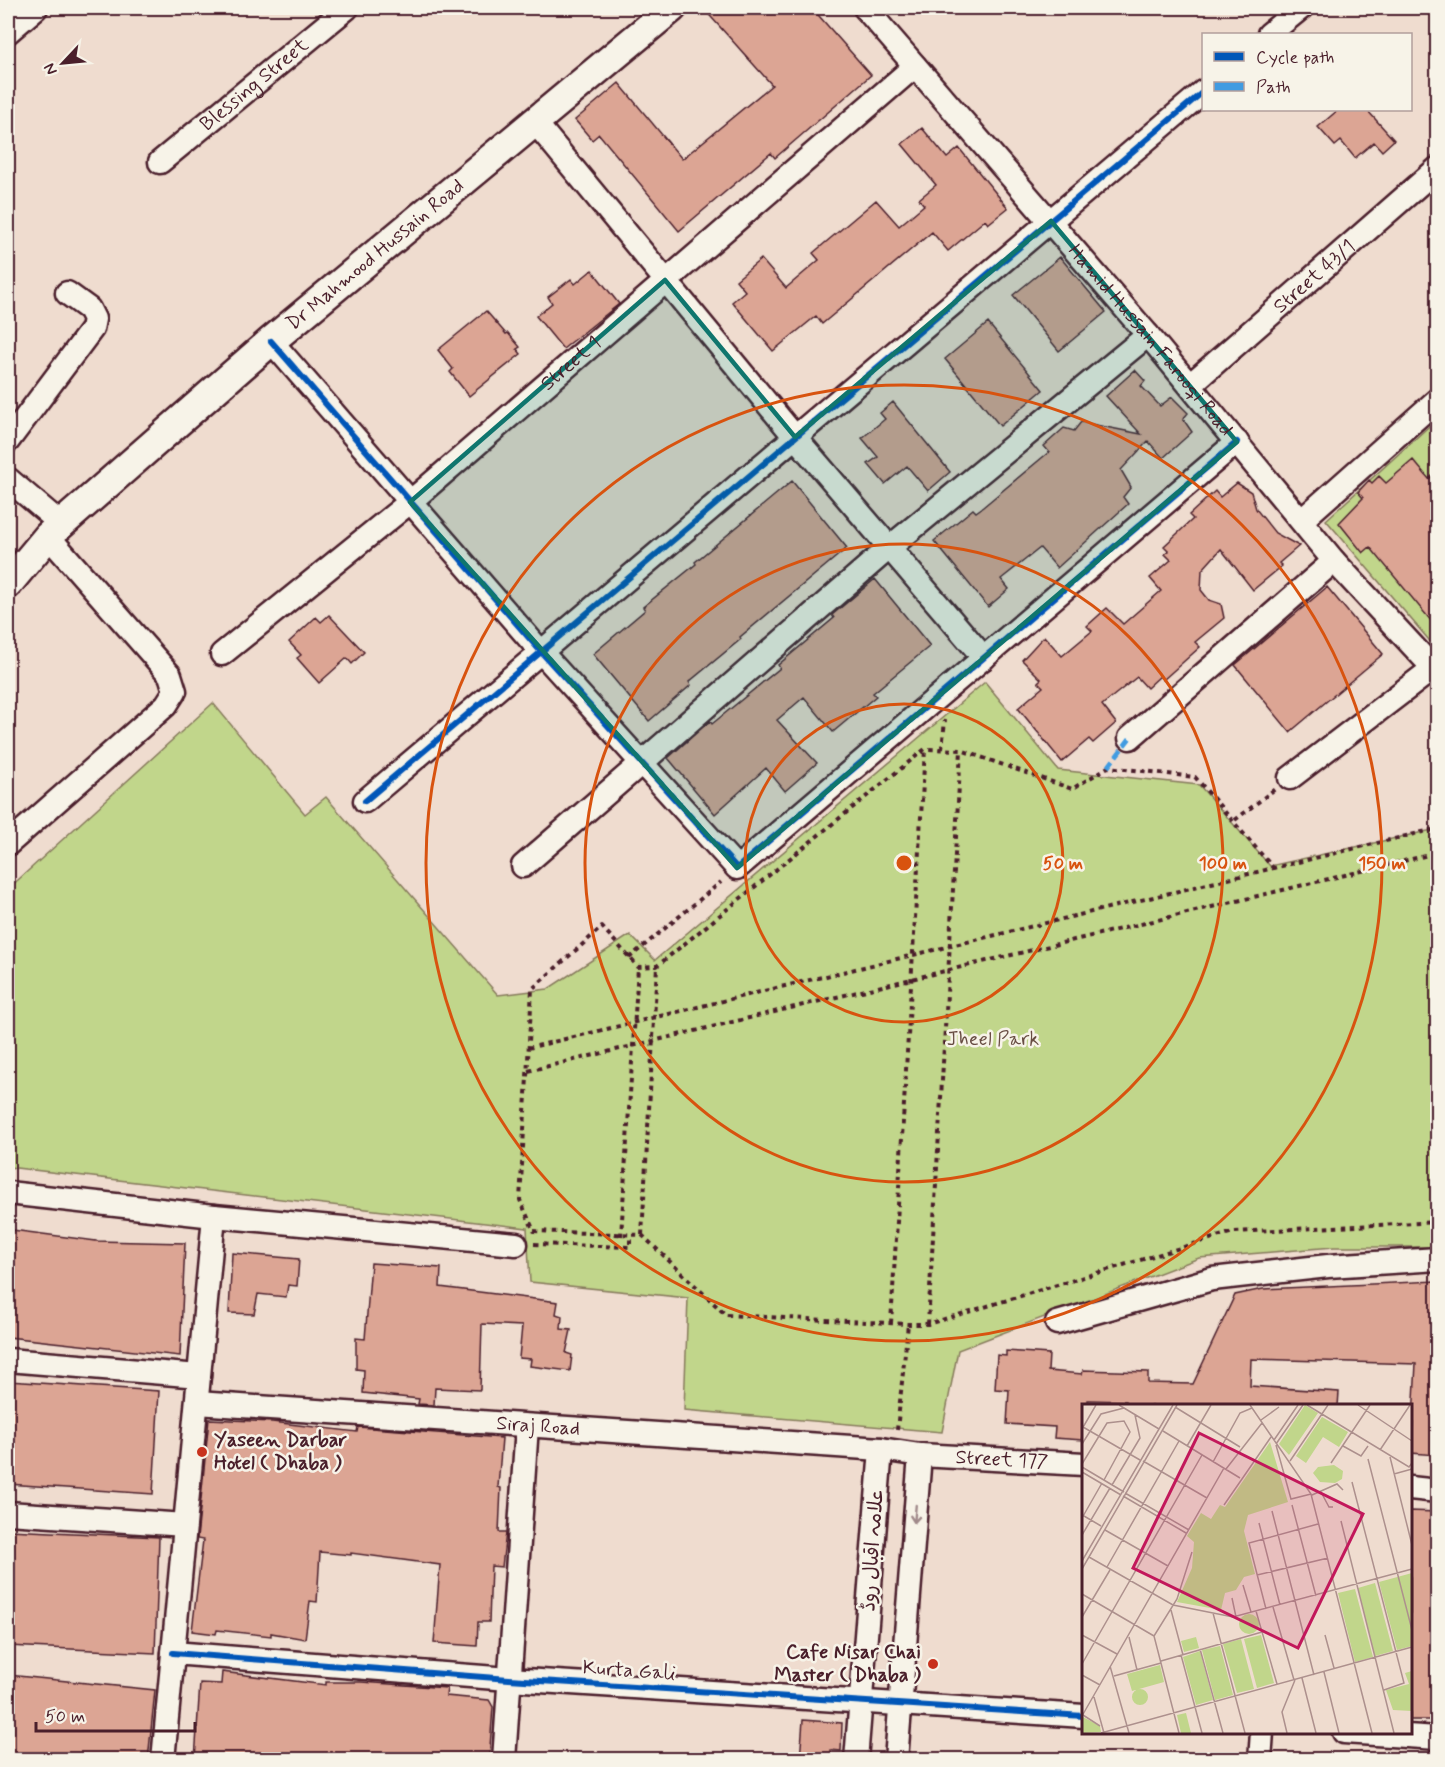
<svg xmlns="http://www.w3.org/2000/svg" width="1445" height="1767" font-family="Mynerve,'Playpen Sans Arabic',sans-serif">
<rect width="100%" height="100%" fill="#efdccf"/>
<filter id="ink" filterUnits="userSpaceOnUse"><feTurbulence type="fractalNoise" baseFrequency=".0167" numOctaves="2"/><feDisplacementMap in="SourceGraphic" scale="12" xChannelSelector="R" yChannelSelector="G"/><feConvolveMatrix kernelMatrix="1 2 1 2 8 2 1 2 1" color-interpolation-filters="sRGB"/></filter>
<g filter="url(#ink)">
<path fill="#c1d68b" stroke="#867a5b" stroke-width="1.5" d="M1437 419V646L1435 647 1326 520Z
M985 682 1058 770 1199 785 1270 866 1437 829V1247H1334L1199 1258 958 1350 942 1432 684 1410 688 1298 530 1282 527 1228 8 1167V889L213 703 305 814 326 797 498 995 548 989 630 935 655 960Z"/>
<path fill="#dca594" stroke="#4a1f2b" stroke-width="1.5" d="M703 8H812L871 75 775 158 771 153 679 231 599 134 592 140 575 120 619 83 682 159 772 85Z
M1338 110H1367L1394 140 1382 151 1374 142 1355 158 1341 141 1335 146 1318 127Z
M922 128 947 158 959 148 1008 208 988 224 985 220 948 251 932 232 822 324 816 316 773 351 732 302 745 291 736 280 761 259 786 288 819 260 813 253 876 200 899 226 924 205 919 199 936 185 902 144Z
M1060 257 1106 312 1059 351 1013 295Z
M592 270 619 304 563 349 536 316 552 303 548 297 571 279 575 284Z
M486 311 506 334 508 333 520 347 517 349 521 354 469 396 450 372 453 369 438 350Z
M988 323 1043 390 1000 426 945 359Z
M1135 370 1145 381 1141 386 1160 406 1172 397 1188 413 1183 419 1192 432 1163 458 1148 441 1121 470 1131 487 1123 497 1128 504 1057 568 1040 548 1001 579 1009 589 988 607 934 541 973 509 976 512 983 507 1049 452 1044 446 1064 428 1074 431 1081 422 1141 434 1106 396Z
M893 402 950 472 928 491 907 466 885 484 868 464 878 457 862 438 885 419 880 413Z
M1413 460 1429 479 1437 471V628L1370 547 1363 553 1339 523 1363 498 1358 492 1369 480 1372 483 1379 476 1386 483Z
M792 481 847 548 740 637 741 639 689 682 691 685 649 721 593 654 645 610 643 607 696 564 695 562Z
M1237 483 1251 492 1256 509 1275 533 1299 546 1279 563 1282 566 1253 590 1221 549 1202 570 1201 590 1209 600 1221 604 1224 618 1195 642 1200 647 1163 680 1160 676 1147 688 1137 677 1102 705 1116 723 1093 743 1089 739 1062 762 1018 708 1043 687 1038 682 1041 679 1022 660 1044 636 1062 656 1092 631 1087 626 1107 608 1123 624 1161 591 1150 578 1171 560 1165 554 1169 551 1164 546 1193 519 1189 515 1215 491 1220 497Z
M875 579 930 646 873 693 876 696 833 732 804 697 777 720 817 763 785 791 766 768 715 814 668 758 710 721 712 724 780 668 778 665 834 618 832 615Z
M1327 587 1383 654 1290 732 1235 665Z
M329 615 364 652 352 664 347 658 319 683 297 658 301 655 289 642 316 617 321 622Z
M12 1230 96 1241 185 1243 180 1356 8 1337Z
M232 1253 299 1259 297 1286 288 1285 286 1297 258 1294 254 1314 229 1313Z
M371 1263 441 1268 440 1287 558 1302 556 1314 562 1316 561 1329 571 1330 566 1353 572 1355 570 1371 530 1366 531 1359 519 1358 522 1326 482 1324 480 1390 435 1388 434 1405 418 1404 419 1399 363 1393 364 1370 356 1369V1338L365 1339Z
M1437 1281V1455L1411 1453 1416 1364 1251 1359 1250 1386 1339 1392 1338 1406H1126V1401L1088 1400V1406H1083V1440L1054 1438 1055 1427 1007 1424 1009 1390 995 1389 997 1355 1006 1356V1351L1049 1354 1048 1371 1082 1374 1083 1370 1148 1372V1383L1193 1384 1235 1295 1263 1289Z
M8 1381 159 1391 153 1494 8 1484Z
M209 1419 272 1422 357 1432 358 1427 502 1438 498 1487 501 1488 499 1532H506L502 1567 491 1566 489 1622H478L477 1646 434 1643 440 1565 351 1553V1555L320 1552 317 1602 310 1601 305 1639 271 1633V1636L217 1630 216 1634 192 1631 203 1540 197 1539Z
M1410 1511 1437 1512V1574L1434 1601 1437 1603 1433 1645H1437V1720H1410Z
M8 1530 159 1537 155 1653 8 1646Z
M222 1672 326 1685V1682H361L447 1688 446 1696 489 1700 493 1707 489 1760H195L200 1683 221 1684Z
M8 1675 155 1690 148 1760H8Z
M803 1720 842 1723 841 1751 831 1750V1760H800Z"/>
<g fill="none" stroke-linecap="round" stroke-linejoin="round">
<g stroke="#4a1f2b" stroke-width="27">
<g id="minor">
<path id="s1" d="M865 8 1148 335 1334 561 1438 673"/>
<path d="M8 32 36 8"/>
<path d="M1269 34 1301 8"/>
<path d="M534 121 795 437 984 658"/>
<path id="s2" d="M160 162 347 8"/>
<path d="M271 341 542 653 737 868 1237 442"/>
<path id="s3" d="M1190 385 1438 168"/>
<path d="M8 441 92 329 94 319 89 309 67 293"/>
<path d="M8 479 61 524"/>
<path d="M1302 520 1438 399"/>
<path id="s4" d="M222 654 410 502 915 66"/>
<path d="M1130 738 1334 561"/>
<path d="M1290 778 1435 667"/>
<path d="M365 801 1204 91"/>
<path d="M8 844 166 705 175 691 170 675 48 536"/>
<path d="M523 866 890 547 1148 335"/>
<path d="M8 1193 214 1216 516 1244"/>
<path d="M1057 1323 1212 1279 1328 1266 1438 1259"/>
<path d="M8 1360 199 1376"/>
<path id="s5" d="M197 1403 881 1449 920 1455 1084 1464"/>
<path d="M1410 1488 1438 1491"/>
<path d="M8 1513 185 1525"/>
<path d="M173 1653 509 1679 1084 1716"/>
<path d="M1344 1732 1438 1738"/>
<path d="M163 1760 214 1216"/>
<path d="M504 1760 527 1426"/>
<path d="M856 1760 881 1449"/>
<path d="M896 1760 920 1455"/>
<path d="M1260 1760 1262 1732"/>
</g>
</g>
<g stroke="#4a1f2b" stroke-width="33">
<g id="major">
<path id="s6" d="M8 584 48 536 271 341 672 8"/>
</g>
</g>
<path stroke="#4a1f2b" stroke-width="4" stroke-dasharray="4.5 4.5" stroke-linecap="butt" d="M942 749 945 720
M1235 820 1275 789
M1274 869 1195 777 1108 767 1072 789 961 750 925 749 657 966 638 967 602 927 532 989 520 1200 534 1231 642 1235 726 1315 908 1324H928L1233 1232 1438 1222
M629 958 721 882
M528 1048 1431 830 1438 857
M528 1071 1437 853
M642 1235 657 966
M621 1236 638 967
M534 1244 630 1247V1235
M891 1323 925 749
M928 1324 961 750
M897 1430 908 1324"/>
<use href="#minor" stroke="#f7f3e8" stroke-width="22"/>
<use href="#major" stroke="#f7f3e8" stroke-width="28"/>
<path stroke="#409be1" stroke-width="4.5" stroke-dasharray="9 4.5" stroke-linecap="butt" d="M1108 767 1130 738"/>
<g stroke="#f7f3e8" stroke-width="10">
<path id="cycleway" d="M271 341 542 653 737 868 1237 442
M365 801 1204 91
M173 1653 509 1679 1084 1716"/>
</g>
<use href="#cycleway" stroke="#0057b8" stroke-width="6"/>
</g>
<defs><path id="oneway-shaft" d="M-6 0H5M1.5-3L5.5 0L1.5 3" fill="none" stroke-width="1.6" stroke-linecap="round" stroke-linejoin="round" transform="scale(1.5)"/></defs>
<use stroke="#a0898a" href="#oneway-shaft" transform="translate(915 1514) rotate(95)"/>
</g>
<path fill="#0f766e" fill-opacity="0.2" stroke="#0f766e" stroke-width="4.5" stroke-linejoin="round" d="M1051 221 1237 442 737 868 410 502 665 280 795 437Z"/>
<g fill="none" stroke="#d8530f" stroke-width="3">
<circle cx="904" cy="863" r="159"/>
<circle cx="904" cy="863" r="319"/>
<circle cx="904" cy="863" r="478"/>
</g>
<g fill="#c8321e" stroke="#f7f3e8" stroke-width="2">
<circle cx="202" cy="1452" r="6"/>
<circle cx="933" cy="1664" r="6"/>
</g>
<g text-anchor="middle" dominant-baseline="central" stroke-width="5" stroke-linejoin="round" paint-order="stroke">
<g font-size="20" fill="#4a1f2b" stroke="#f7f3e8">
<text stroke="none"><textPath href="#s2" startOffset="122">Blessing Street</textPath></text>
<text stroke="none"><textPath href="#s6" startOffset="494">Dr Mahmood Hussain Road</textPath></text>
<text stroke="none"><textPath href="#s3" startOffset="165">Street 43/1</textPath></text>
<text stroke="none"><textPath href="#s1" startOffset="438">Hamid Hussain Farooqi Road</textPath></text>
<text stroke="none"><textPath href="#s4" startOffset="454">Street 1</textPath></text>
<text stroke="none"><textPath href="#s5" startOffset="342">Siraj Road</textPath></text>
<text stroke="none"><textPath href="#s5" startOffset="807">Street 177</textPath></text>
<text transform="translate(873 1550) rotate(-86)">علامہ اقبال روڈ</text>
<text transform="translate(629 1671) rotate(4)">Kurta Gali</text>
</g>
<g font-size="20" fill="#684d43" stroke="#f7f3e8">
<text x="993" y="1039">Jheel Park</text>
</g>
<g font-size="20" font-weight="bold" fill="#4a1f2b" stroke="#f7f3e8" text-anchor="start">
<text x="214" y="1440">Yaseen Darbar<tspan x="214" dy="23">Hotel ( Dhaba )</tspan></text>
<text x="921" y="1652" text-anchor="end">Cafe Nisar Chai<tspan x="921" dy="23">Master ( Dhaba )</tspan></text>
</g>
</g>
<g transform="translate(1082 1404)">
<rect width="330" height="330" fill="#efdccf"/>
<path d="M223 1 236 9 207 51 197 40ZM240 13 266 28 257 43 241 33 224 59 214 52ZM188 38 206 98 166 111 162 127 173 170 162 173 154 186 143 189 139 206 95 198 110 164 112 138 105 132 119 109 129 115 138 101 143 103ZM252 61 261 67 260 75 253 79 238 78 231 69 236 63ZM330 169V242L315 246 297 178ZM293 179 311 247 293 252 276 184ZM273 185 291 253 273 258 256 189ZM157 220a10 10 0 1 1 20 0a10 10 0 1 1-20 0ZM179 231 192 279 175 284 162 235ZM114 233 117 244 102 248 99 237ZM159 235 172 285 155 289 141 240ZM138 242 151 291 133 296 120 246ZM118 247 131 296 114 301 101 253ZM78 261 82 278 50 287 45 270ZM330 267V307L311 306 304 286 327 280 323 269ZM50 293a8 8 0 1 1 16 0a8 8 0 1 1-16 0ZM104 309 109 329H99L95 311ZM1 313 18 322 19 328 0 329Z" fill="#c1d68b"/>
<path fill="none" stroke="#ad908d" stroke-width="1.5" d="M37 1 77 25M168 1 229 90 290 329M225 1 327 63 330 59M276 1 330 37M93 3 158 43M179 16 197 3M1 23 58 56M0 25 14 1M81 27 158 74M192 36 216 1M0 40 19 10 42 4M194 40 221 1M194 41 209 95 229 90M105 42 129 1M261 42 279 52 286 42M298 46 328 1M308 53 330 141M286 55 330 226M61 57 125 94M208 57 246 1M131 58 158 9 170 4M249 59 288 1M0 60 25 19 42 17 48 28 22 76M0 63 42 88M144 65 180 19M0 68 39 91M312 70 330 65M270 78 322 279 302 286M30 81 58 34 53 11M239 88 247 103H251M43 89 107 126M230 91 255 80 261 86M41 92 104 129M142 101 189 33M210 101 234 192M190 107 232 271M2 112 19 122M0 114 20 79M259 117 312 329M177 119 198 201M23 126 86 162M0 131 28 84M7 153 91 201 151 213 330 165M0 157 91 1M25 163 97 37M0 165 95 1M175 171 246 154M161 181 169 208M0 190 72 232M150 194 154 213M191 203 212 276M184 205 167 139 236 120M89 206 101 251M174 207 195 280M131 209 163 329M0 213 28 166M0 231 35 250M243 231 252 264M72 232 97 329M72 232 95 195 110 148M47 233 55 266M118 245 141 329M99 251 120 329M79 257 180 228M0 260 120 51M28 262 47 329M242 268 257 329M0 271 18 281M32 272 79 259M220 274 234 329M12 293 22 329M1 311 18 322M0 312 142 64M19 329 330 243M205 329 200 308 213 276"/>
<path fill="#c2185b" fill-opacity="0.15" stroke="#c2185b" stroke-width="3" d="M117 29 281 110 216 244 51 164Z"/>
<rect width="330" height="330" fill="none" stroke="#4a1f2b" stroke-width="3"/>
</g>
<circle cx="904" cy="863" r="9" fill="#d8530f" stroke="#f7f3e8" stroke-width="3"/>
<g font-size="18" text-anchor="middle" font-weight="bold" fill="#d8530f" stroke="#f7f3e8" stroke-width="5" stroke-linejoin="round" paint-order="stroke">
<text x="1063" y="869">50 m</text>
<text x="1223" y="869">100 m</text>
<text x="1382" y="869">150 m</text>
</g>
<rect width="1445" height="1767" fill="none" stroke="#f7f3e8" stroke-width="30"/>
<rect x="15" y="15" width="1415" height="1737" fill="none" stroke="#4a1f2b" stroke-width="2" filter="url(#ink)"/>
<rect x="1202" y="33" width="210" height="78" fill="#f7f3e8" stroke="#b29e9c" stroke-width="1.5"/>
<rect x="1214" y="52" width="30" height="9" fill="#0057b8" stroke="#b29e9c" stroke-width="1.5"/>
<text x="1256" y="63" font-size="18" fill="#4a1f2b">Cycle path</text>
<rect x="1214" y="82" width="30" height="9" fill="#409be1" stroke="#b29e9c" stroke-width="1.5"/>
<text x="1256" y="93" font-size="18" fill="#4a1f2b">Path</text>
<g transform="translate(63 63) rotate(244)" stroke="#f7f3e8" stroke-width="4.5" paint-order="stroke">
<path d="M0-4.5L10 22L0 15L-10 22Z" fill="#4a1f2b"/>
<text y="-9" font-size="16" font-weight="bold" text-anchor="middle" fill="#4a1f2b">N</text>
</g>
<path d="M36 1722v9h159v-9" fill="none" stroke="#4a1f2b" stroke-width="3"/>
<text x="45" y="1722" font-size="18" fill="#4a1f2b" stroke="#f7f3e8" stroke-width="4.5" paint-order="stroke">50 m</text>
</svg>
